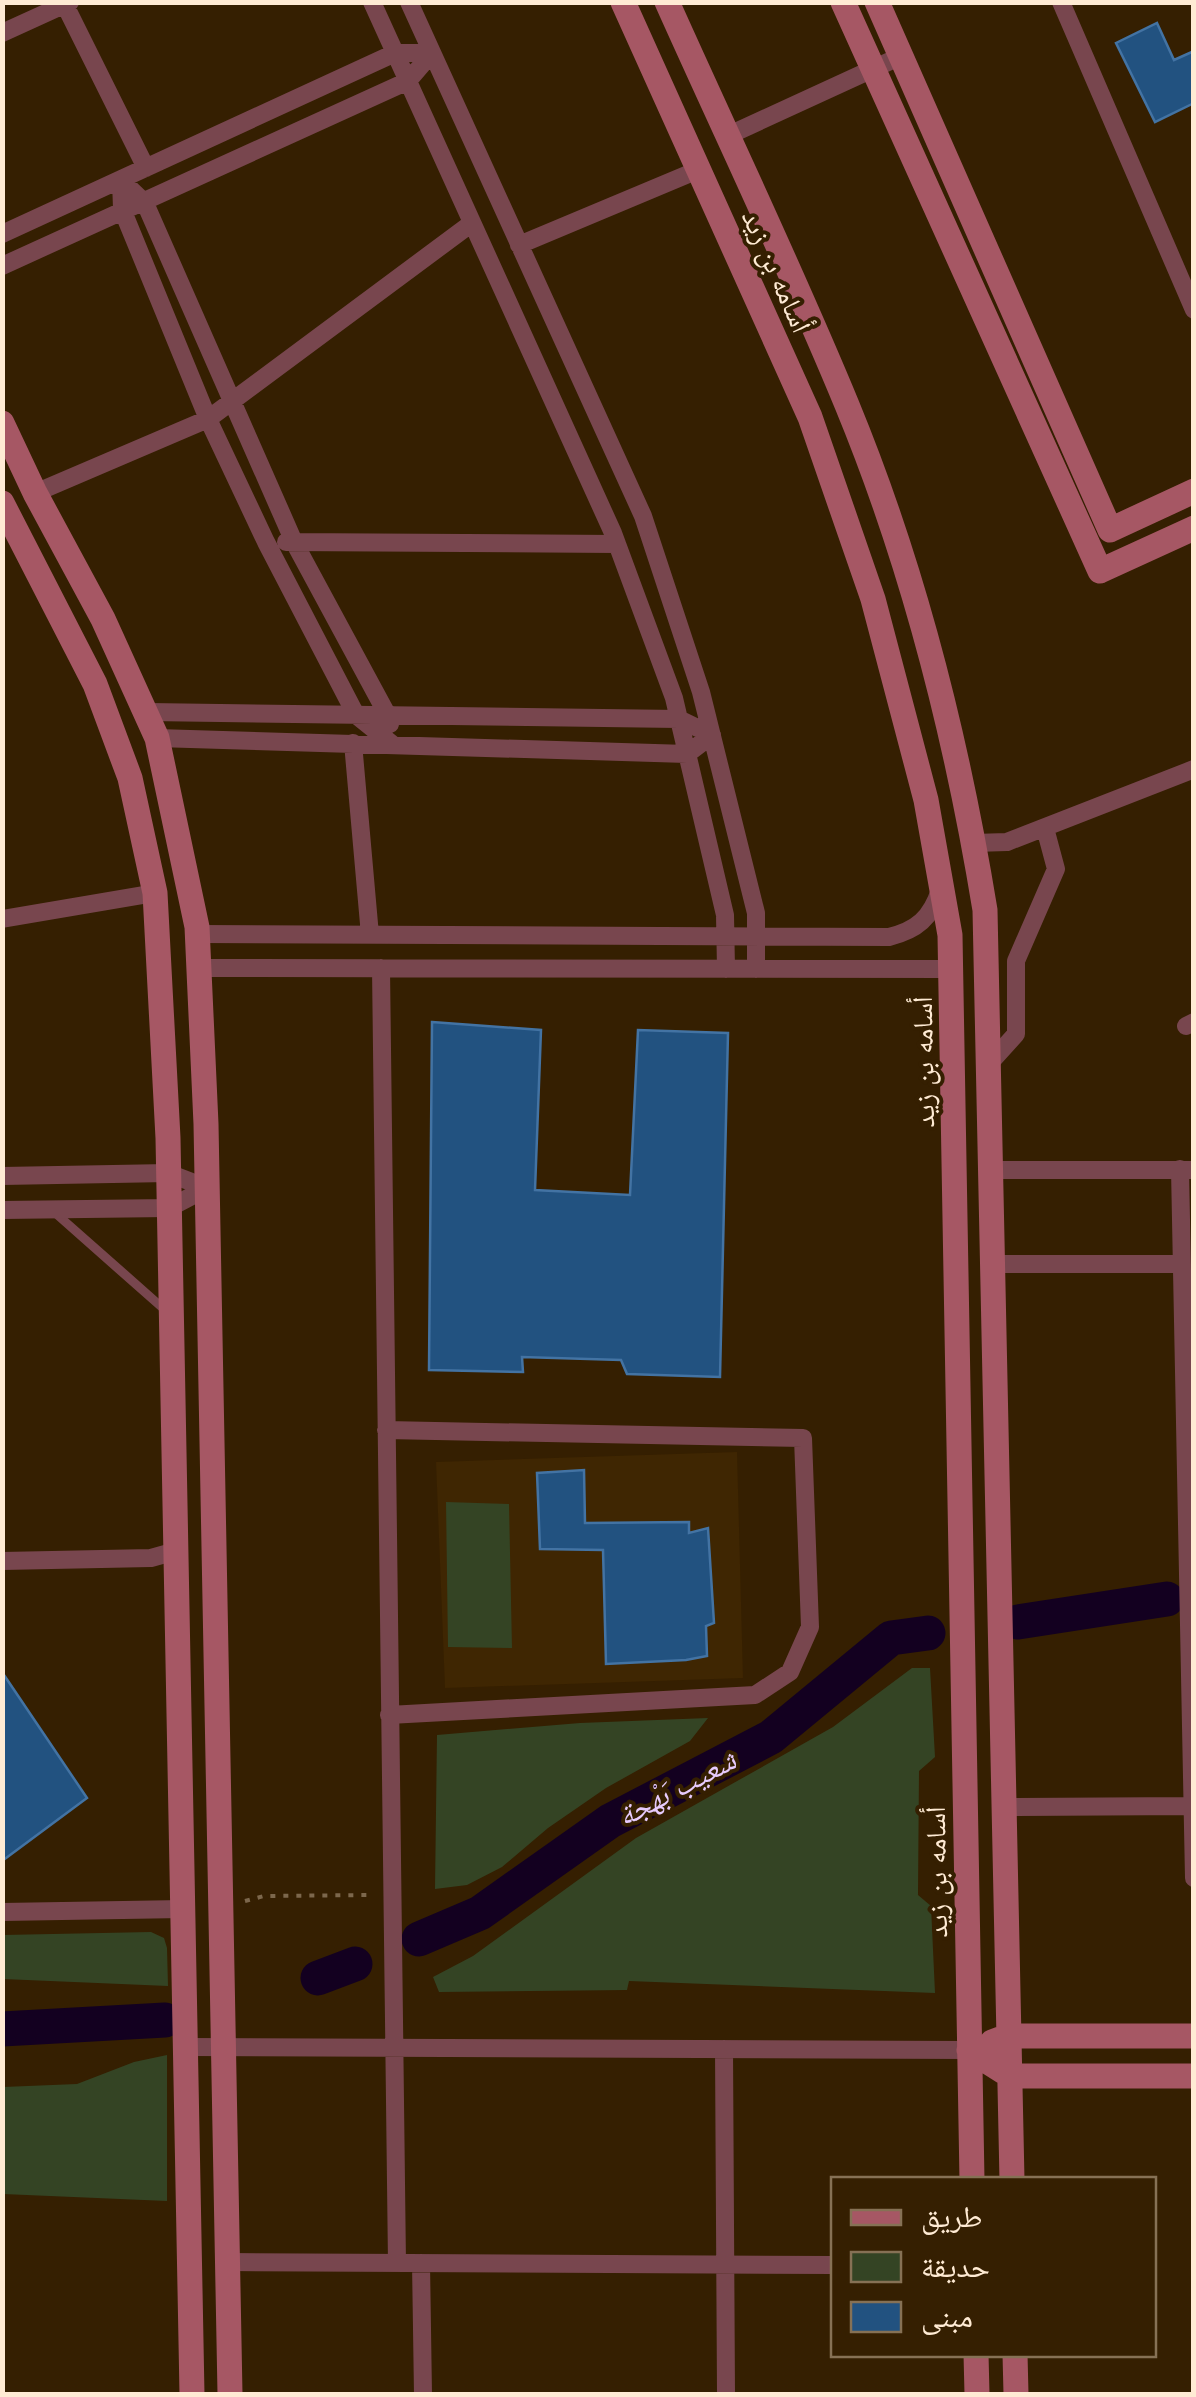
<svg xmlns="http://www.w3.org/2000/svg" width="1196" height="2397" font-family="Inter,'Noto Naskh Arabic',sans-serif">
<rect width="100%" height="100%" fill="#351f01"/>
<path fill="#3f2602" d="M737 1452 743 1678 445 1688 436 1462Z"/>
<path fill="#344424" d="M446 1502 509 1504 512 1648 448 1647Z
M912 1668H930L935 1757 919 1771 918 1895 931 1906 935 1993 629 1981 627 1990 439 1992 433 1977 473 1956 636 1838 833 1727Z
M708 1718 690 1741 606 1788 548 1828 502 1867 467 1885 435 1889 437 1735 580 1723Z
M151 1932 164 1938 167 1948 168 1986 3 1979V1935Z
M167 2055V2201L3 2194V2087L77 2084 134 2062Z"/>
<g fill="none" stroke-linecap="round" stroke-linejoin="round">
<path stroke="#130020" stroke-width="35" d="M1018 1622 1167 1599
M419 1939 480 1913 610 1821 771 1737 891 1638 928 1633
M318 1978 355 1964
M2 2029 165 2020"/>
</g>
<path fill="#225280" stroke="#4373a3" stroke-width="2.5" d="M1157 23 1174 60 1194 51V103L1155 122 1116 43Z
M432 1022 541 1030 535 1190 630 1195 638 1030 728 1033 720 1377 627 1374 621 1360 522 1357 523 1372 429 1370Z
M584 1470 585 1523 689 1522V1533L708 1528 714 1623 706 1626 707 1656 686 1660 606 1664 603 1550 540 1549 537 1473Z
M2 1672 87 1798 2 1861Z"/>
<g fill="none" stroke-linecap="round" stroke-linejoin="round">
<path stroke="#7c674c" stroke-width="4" stroke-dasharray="5 8" stroke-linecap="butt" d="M245 1901 264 1896 374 1895"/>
<path stroke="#78464e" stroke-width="9" d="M53 1211 165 1310"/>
<path stroke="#78464e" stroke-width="18" d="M372 2 613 533 674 698 725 915 726 969
M409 2 643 516 701 692 756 913V969
M1061 2 1194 310
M65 5 146 168
M2 33 70 2
M727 136 901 56
M121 180 122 209 208 419 266 542 356 715 392 744
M121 180 145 203 294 542 388 716 390 724
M2 234 395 53H432
M519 245 698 170
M2 266 408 81 432 53
M35 493 208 419 472 223
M286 542 617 544
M148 712 679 719 712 735 687 754 157 738
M353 743 370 935
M974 843 1007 842 1194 769
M2 919 155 893
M197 934 889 937C917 930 931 918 940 890
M199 968 951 969
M381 968 397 2263
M1186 1026 1194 1022
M988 1065 1016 1034V961L1056 869 1045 828
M1180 1169 1194 1878
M990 1170H1194
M2 1176 168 1173 207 1188 169 1208 2 1210
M992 1264H1182
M386 1430 803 1438 810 1627 790 1672 755 1695 389 1715
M2 1561 151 1558 176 1551
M1003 1807 1192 1806
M2 1912 183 1909
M186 2047 969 2050
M724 2049 726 2394
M228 2262 834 2265
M421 2263 423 2394"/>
<path stroke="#a65764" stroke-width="25" d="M623 2 810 417 873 599 926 800 950 935 972 2180
M667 2C727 136 791 269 847 405 913 565 957 739 985 910L1012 2180
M843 2 1100 571 1194 528
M877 2 1110 530 1194 491
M2 423 35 493 103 619 157 738 197 927 206 1124 230 2394
M2 503 95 684 130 778 155 893 168 1138 192 2394
M992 2042 1008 2036H1194
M969 2050 1010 2076H1194
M976 2354 977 2394
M1015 2354 1016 2394"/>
</g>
<g text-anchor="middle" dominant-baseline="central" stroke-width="8" stroke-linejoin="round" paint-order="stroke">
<g font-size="28" fill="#ffebd4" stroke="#351f01">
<text transform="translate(777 271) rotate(66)">أسامه بن زيد</text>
<text transform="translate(923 1062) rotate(-91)">أسامه بن زيد</text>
<text transform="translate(936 1872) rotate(-91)">أسامه بن زيد</text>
</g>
<g font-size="30" font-style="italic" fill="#e7cbfd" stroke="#351f01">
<text transform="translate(676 1787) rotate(-28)">شعيب بَهْجة</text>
</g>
</g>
<rect width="1196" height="2397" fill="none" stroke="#ffebd4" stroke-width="10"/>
<rect x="831" y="2177" width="325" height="180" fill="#351f01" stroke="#867155" stroke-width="2.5"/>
<rect x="851" y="2210" width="50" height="15" fill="#a65764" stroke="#867155" stroke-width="2.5"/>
<text x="921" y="2227" font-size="30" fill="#ffebd4">طريق</text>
<rect x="851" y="2252" width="50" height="30" fill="#344424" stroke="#867155" stroke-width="2.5"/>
<text x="921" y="2277" font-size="30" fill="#ffebd4">حديقة</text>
<rect x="851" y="2302" width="50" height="30" fill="#225280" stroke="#867155" stroke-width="2.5"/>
<text x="921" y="2327" font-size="30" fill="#ffebd4">مبنى</text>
</svg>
